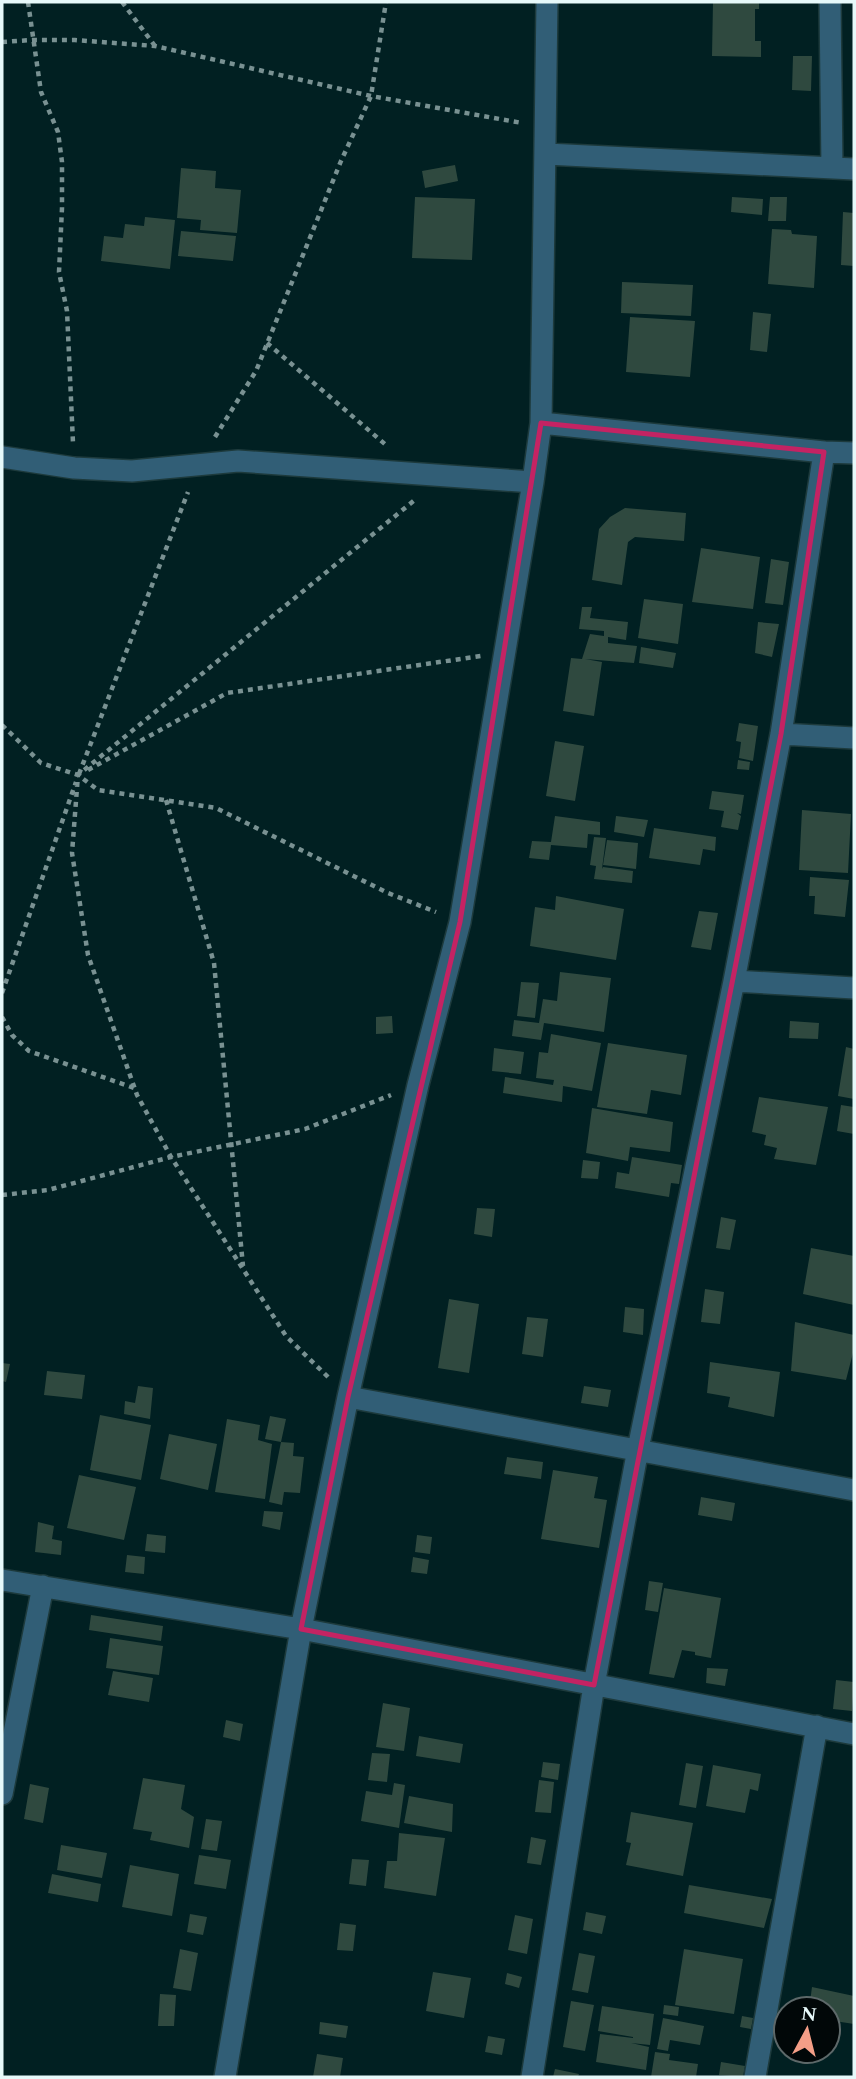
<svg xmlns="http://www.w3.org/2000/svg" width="856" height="2079" font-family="Spectral,serif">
<rect width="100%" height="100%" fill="#012022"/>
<path fill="#2f493f" d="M713 2H759V9H755V41H761V57L712 56Z
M793 56H812L811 91 792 90Z
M455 165 458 181 425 188 422 171Z
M181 168 216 171 215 188 241 190 237 233 200 230 201 220 177 218Z
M415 197 475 199 472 260 412 258Z
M732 197 763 199 762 215 731 212Z
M770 197H787L786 221H768Z
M843 212 854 213V266L841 265Z
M145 217 175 220 170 269 101 261 104 236 123 238 125 224 144 226Z
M772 229 791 230 792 234 817 236 814 288 768 284Z
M181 231 236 236 233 261 178 256Z
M622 282 693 285 691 316 621 313Z
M753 312 771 314 767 352 750 350Z
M630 317 695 321 690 377 626 372Z
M625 508 686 513 684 541 635 537 628 542 622 585 592 580 599 529 610 517Z
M701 548 760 557 753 609 692 602Z
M771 559 789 562 783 605 765 603Z
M644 599 683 604 678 644 638 638Z
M582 607H592L590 618 628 622 626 640 608 637V643L637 646 634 663 585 659 602 662 594 716 563 711 571 658 582 659 590 634 604 636V631L579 629Z
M758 622 779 624 772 657 755 653Z
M641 647 676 653 673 668 639 663Z
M739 723 758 726 753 761 739 758 741 742 736 741Z
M555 741 584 746 575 801 546 796Z
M738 760 750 762 749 770 737 769Z
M712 791 744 795 741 814 737 813 741 816 738 830 721 827 724 811 709 809Z
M802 810 851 814 848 873 799 870Z
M555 816 600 822V835L588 834 587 848 551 845 549 860 529 858 532 841 551 842Z
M616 816 648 820 644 837 614 832Z
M654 828 716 837 715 851 703 849 700 865 649 858Z
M594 837 606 838 602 869 603 867 633 871 632 883 594 879 596 866 590 865Z
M607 840 638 843 636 869 603 865Z
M810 877 849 880 845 917 814 914 815 896H809Z
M556 896 624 909 616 960 530 946 535 907 555 910Z
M699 911 718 913 711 950 691 947Z
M560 972 611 978 604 1032 544 1023 541 1040 512 1036 514 1020 539 1023 543 999 557 1001Z
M521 982 539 983 535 1018 517 1016Z
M392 1016 393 1033 376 1034V1017Z
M790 1021 819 1023 818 1039 789 1038Z
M551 1034 601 1043 592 1091 563 1086 562 1102 503 1093 505 1077 553 1085 554 1080 536 1078 539 1052 548 1053Z
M608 1043 687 1055 681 1095 651 1090 647 1114 597 1107Z
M846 1047 854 1049V1099L838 1096Z
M494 1048 524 1052 521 1074 492 1071Z
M759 1097 828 1107 816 1165 774 1159 777 1148 764 1145 766 1135 752 1132Z
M841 1105 854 1107V1134L837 1131Z
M592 1108 673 1122 670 1152 630 1147 628 1161 586 1153Z
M632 1157 682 1165 679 1184 671 1183 669 1197 615 1188 617 1172 629 1174Z
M583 1160 600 1162 598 1179 581 1178Z
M477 1208 495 1209 492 1237 474 1234Z
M721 1217 736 1220 730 1250 716 1248Z
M811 1248 854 1256V1305L803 1294Z
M705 1289 724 1292 720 1324 701 1322Z
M449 1299 479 1304 469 1373 438 1368Z
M625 1307 644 1309 643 1335 623 1332Z
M527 1317 548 1319 543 1357 522 1354Z
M795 1322 854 1335V1349L846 1380 791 1371Z
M710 1362 780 1372 774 1417 728 1407 730 1397 707 1393Z
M2 1363 10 1364 6 1382 2 1381Z
M47 1371 85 1375 82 1399 44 1395Z
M138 1386 153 1388 150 1419 124 1414 125 1401 135 1403Z
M584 1386 611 1390 608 1407 581 1403Z
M100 1415 151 1425 141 1480 90 1470Z
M270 1416 286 1419 281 1442 265 1439Z
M227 1419 260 1425 258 1440 272 1444 265 1499 215 1492Z
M169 1434 217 1444 208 1490 160 1479Z
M281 1442 294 1443 293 1456 304 1457 300 1493 284 1492 282 1505 269 1502Z
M507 1457 543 1462 541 1479 504 1474Z
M553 1470 598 1477 594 1498 607 1500 599 1548 541 1539Z
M79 1475 136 1487 124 1540 67 1528Z
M701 1497 735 1503 732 1521 698 1515Z
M264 1511 283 1512 280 1530 262 1526Z
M38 1522 54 1526 52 1539 62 1541 61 1555 35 1552Z
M147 1534 166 1536 165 1553 145 1551Z
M417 1535 432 1537 430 1554 415 1552Z
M127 1555 145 1557 144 1574 125 1572Z
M413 1557 429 1560 427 1574 411 1572Z
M649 1581 663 1583 658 1612 645 1610Z
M664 1588 721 1598 711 1658 695 1655V1652L682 1650 674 1678 649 1674Z
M91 1615 163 1626 161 1641 89 1630Z
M110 1638 163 1646 159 1675 106 1668Z
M707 1668 728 1669 725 1686 706 1683Z
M113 1671 153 1678 149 1702 108 1695Z
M836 1680 854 1682 852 1711 833 1709Z
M383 1703 410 1708 404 1751 376 1747Z
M226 1720 243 1724 240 1741 223 1737Z
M419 1736 463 1744 460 1763 416 1756Z
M372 1753 390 1754 387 1782 368 1780Z
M543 1762 560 1764 558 1780 541 1777Z
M686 1763 703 1766 696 1808 679 1805Z
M713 1765 761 1774 758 1791 750 1789 745 1813 706 1806Z
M143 1778 185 1785 181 1809 194 1817 189 1848 150 1840 152 1832 133 1829Z
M539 1780 554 1782 551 1813 535 1812Z
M394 1783 405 1785 399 1828 361 1821 366 1791 392 1795Z
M30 1784 49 1788 43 1823 24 1819Z
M409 1796 453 1804 452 1832 404 1823Z
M631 1812 693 1823 683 1876 626 1865 631 1843 626 1842Z
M206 1819 222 1821 217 1851 201 1849Z
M399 1833 445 1838 436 1896 384 1888 387 1861H397Z
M531 1837 546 1840 541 1865 527 1863Z
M61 1845 107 1853 102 1878 57 1870Z
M199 1855 231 1860 226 1889 194 1884Z
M352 1859 369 1860 366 1886 349 1884Z
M130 1865 179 1874 172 1916 122 1907Z
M52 1874 101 1884 98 1902 48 1893Z
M689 1885 772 1899 764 1928 684 1913Z
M586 1912 606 1916 602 1934 583 1930Z
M190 1914 207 1917 203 1935 187 1932Z
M515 1915 533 1919 527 1954 508 1950Z
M340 1923 356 1925 353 1951 337 1950Z
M180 1949 198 1953 191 1991 173 1988Z
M684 1949 743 1959 734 2014 675 2005Z
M579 1953 595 1956 588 1993 572 1990Z
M433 1972 471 1978 464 2018 426 2011Z
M507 1973 522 1977 519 1988 505 1984Z
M812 1987 854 1996V2024L828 2020V2009H809Z
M160 1994 176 1995 174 2026H158Z
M571 2001 594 2005 585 2051 563 2047Z
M664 2005 679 2007 678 2016 663 2014Z
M602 2006 654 2014 650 2045 631 2043 649 2047 646 2070 596 2062 600 2034 633 2038V2037L598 2031Z
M742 2016 753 2018 751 2029 740 2027Z
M663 2018 704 2026 700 2045 670 2040 668 2051 657 2049Z
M320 2022 348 2026 346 2038 319 2034Z
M488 2036 505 2039 502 2055 485 2052Z
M655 2052 670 2054 669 2060 698 2064 696 2077H651Z
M317 2054 343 2058 340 2077H313Z
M721 2062 745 2066 743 2077 719 2075Z
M555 2069 579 2074 578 2077H553Z"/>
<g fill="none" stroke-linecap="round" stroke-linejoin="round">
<g stroke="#1d3a3c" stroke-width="24">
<path id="street" d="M830 2 832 168
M546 154 854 169
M541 423 824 452 854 453
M2 457 74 468 132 471 238 461 533 482
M781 734 854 738
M734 981 854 988
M348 1397 854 1490
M2 1580 301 1629 854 1734
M2 1794 43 1586
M225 2077 301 1629 348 1397 418 1085 460 922 533 482 541 423 547 2
M532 2077 594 1685 638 1449 734 981 781 734 824 452
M755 2077 817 1726"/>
</g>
<path stroke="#799192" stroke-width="4.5" stroke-dasharray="5 5" stroke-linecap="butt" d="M28 2 41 92 58 132 62 162V208L59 272 67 311 73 443
M122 2 155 46
M2 42 32 40H75L155 46 371 96 522 123
M267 343 386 445
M215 437 256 371 341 161 371 96 386 2
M2 725 41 763 78 775 98 790 216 808 388 893 436 912
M88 770 227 693 481 656
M79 774 188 492
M166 800 214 963 243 1266
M2 993 76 782
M2 1017 12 1035 29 1051 134 1088
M2 1195 48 1190 171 1157 305 1129 391 1095
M328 1377 286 1336 171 1157 137 1095 88 955 72 853 78 775 416 499"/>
<use href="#street" stroke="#315e76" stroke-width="21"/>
</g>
<path fill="none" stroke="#c42363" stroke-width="5" stroke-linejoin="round" d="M541 423 824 452 781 734 594 1685 301 1629 348 1397 460 922Z"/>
<rect width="856" height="2079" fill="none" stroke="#e7f9fa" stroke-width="7"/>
<g transform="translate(807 2030) rotate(7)"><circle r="33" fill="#010708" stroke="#5d6869" stroke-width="2"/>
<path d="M0-5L12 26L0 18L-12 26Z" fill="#f49e87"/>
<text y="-10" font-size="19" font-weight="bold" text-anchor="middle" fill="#e7f9fa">N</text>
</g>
</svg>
